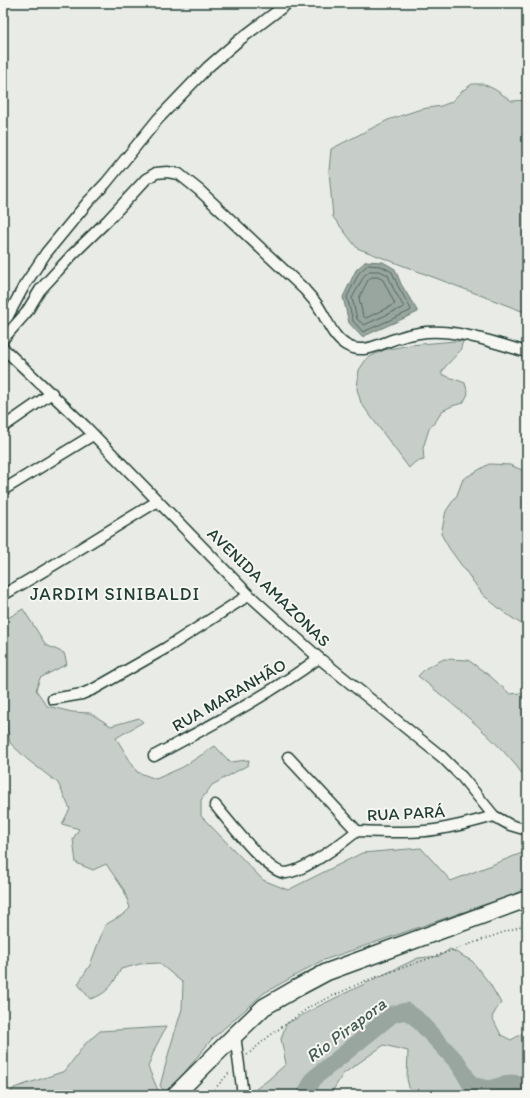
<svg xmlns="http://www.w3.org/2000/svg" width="530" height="1098" font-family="Itim,sans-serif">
<rect width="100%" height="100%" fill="#e9ebe7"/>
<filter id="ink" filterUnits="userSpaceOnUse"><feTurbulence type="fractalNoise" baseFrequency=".025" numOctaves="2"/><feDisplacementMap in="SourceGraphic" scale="8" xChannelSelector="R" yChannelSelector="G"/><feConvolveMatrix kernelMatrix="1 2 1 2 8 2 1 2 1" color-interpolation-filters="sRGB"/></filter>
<g filter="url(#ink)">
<path fill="#c7cec9" stroke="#73867e" d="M472 84H483L494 89 512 101 527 100V313L357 248 333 217 329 171 331 149 388 120 421 109 441 106 451 102 462 91Z
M455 341H463L460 351 445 367 441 374 465 383 468 394 463 403 452 406 442 411 436 421 429 429 423 448 424 460 415 462 409 468 361 403 357 389 359 370 367 358 384 350 410 345Z
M489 464 510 465 527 472V626H524L505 613 483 595 449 548 441 534 446 511 457 495 463 479Z
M23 609 46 645 64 653 67 664 40 678 36 690 47 706 72 712 90 713 111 726 139 718 143 722 116 738 137 772 156 779 183 767 215 746 230 762 249 760 248 765 212 785 201 800V816L263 880 288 890 362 853 421 848 451 881 527 851V890L321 961 264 993 212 1039 167 1094 160 1086 170 1048 182 1009 183 983 159 963 140 964 121 969C113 984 108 994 90 999L78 984 90 965 105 925 124 914 130 908 124 890 106 864 93 870 76 863 73 839 79 829 62 824 70 809 58 783 28 760 10 743 6 721 3 717V621Z
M444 659 468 660 490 676 510 694 521 693 527 688V780C498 739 457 708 418 676L426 668Z
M450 949 472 961 490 984 501 1003 496 1010 492 1017 501 1035 511 1040 527 1031V1095H411L407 1079 408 1051 384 1045 343 1074 330 1095H248L268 1080 286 1064 281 1039 286 1024 319 1006 418 958 440 956Z
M166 1027 155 1048 148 1067 160 1095H9L14 1088 65 1071 85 1044 100 1031Z"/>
<path fill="#99a6a0" stroke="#687c75" d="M366 261 383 262 395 269 401 284 418 312 362 337 349 323 343 297 356 270Z"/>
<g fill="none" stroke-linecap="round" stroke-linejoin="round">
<path stroke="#50675f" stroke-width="1" d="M368 265 381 266 392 272 398 286 411 309 410 311 363 332 353 321 347 297 359 273Z
M370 271H380L388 275 393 288 404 307 364 325 357 319 352 298 364 276Z
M372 277H378L383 280 395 304 366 318 363 316 359 298 368 280Z"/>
<path stroke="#99a6a0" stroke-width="17" d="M305 1095 314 1078 393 1014 406 1011 416 1018 458 1063 471 1085 489 1089 510 1083 527 1084"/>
<g stroke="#1f3d34" stroke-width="13">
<path id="street" d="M3 322 8 316 24 286 46 253 88 202 106 183 158 119 208 67 238 41 288 3
M3 339 26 313 40 290 51 278 72 255 108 220 146 179 156 173 167 172 179 174 199 190 304 289C308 294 312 298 316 303 326 316 331 336 346 345 363 355 379 344 395 339 403 336 411 334 419 333 452 327 495 343 527 352
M3 348 85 426 249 595 319 658 442 757 462 777 494 816 510 825 527 830
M3 427 52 393
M3 490 93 435
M3 595C56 565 106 532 158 501
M53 699 82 694 94 689 166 648 249 595
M154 756C210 726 267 696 319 658
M288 757 357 831
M215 805C228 820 268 874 286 873 305 871 342 843 357 831 380 832 402 833 425 831 449 829 472 822 494 816
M235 1035 243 1095"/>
</g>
<g stroke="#1f3d34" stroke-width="19">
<path id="primary" d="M175 1095 235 1035 264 1007 297 988 327 972 527 899"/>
</g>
<path stroke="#1f3d34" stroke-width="1.5" stroke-dasharray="1 3" stroke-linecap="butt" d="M247 1055 268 1037 311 1006 365 981 527 924
M209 1095 230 1072"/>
<use href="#street" stroke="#f6f6f2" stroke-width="10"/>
<use href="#primary" stroke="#f6f6f2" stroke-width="16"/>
</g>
</g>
<g text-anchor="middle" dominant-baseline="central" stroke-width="4" stroke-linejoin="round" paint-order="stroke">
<g font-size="17" fill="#1f3d34" stroke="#f6f6f2">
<text transform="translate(269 587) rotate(44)">AVENIDA AMAZONAS</text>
<text transform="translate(229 695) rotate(-30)">RUA MARANHÃO</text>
<text transform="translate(406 813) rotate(-3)">RUA PARÁ</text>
</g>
<g font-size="18" letter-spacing="1" fill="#1f3d34" stroke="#f6f6f2">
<text x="115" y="594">JARDIM SINIBALDI</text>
</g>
<g font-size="18" font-style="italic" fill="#445c54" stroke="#f6f6f2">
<text transform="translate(346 1030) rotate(-37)">Rio Pirapora</text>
</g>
</g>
<rect width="530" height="1098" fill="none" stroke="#f6f6f2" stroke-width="16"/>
<rect x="8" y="8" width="514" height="1082" fill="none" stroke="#1f3d34" stroke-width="1.5" filter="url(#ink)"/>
</svg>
